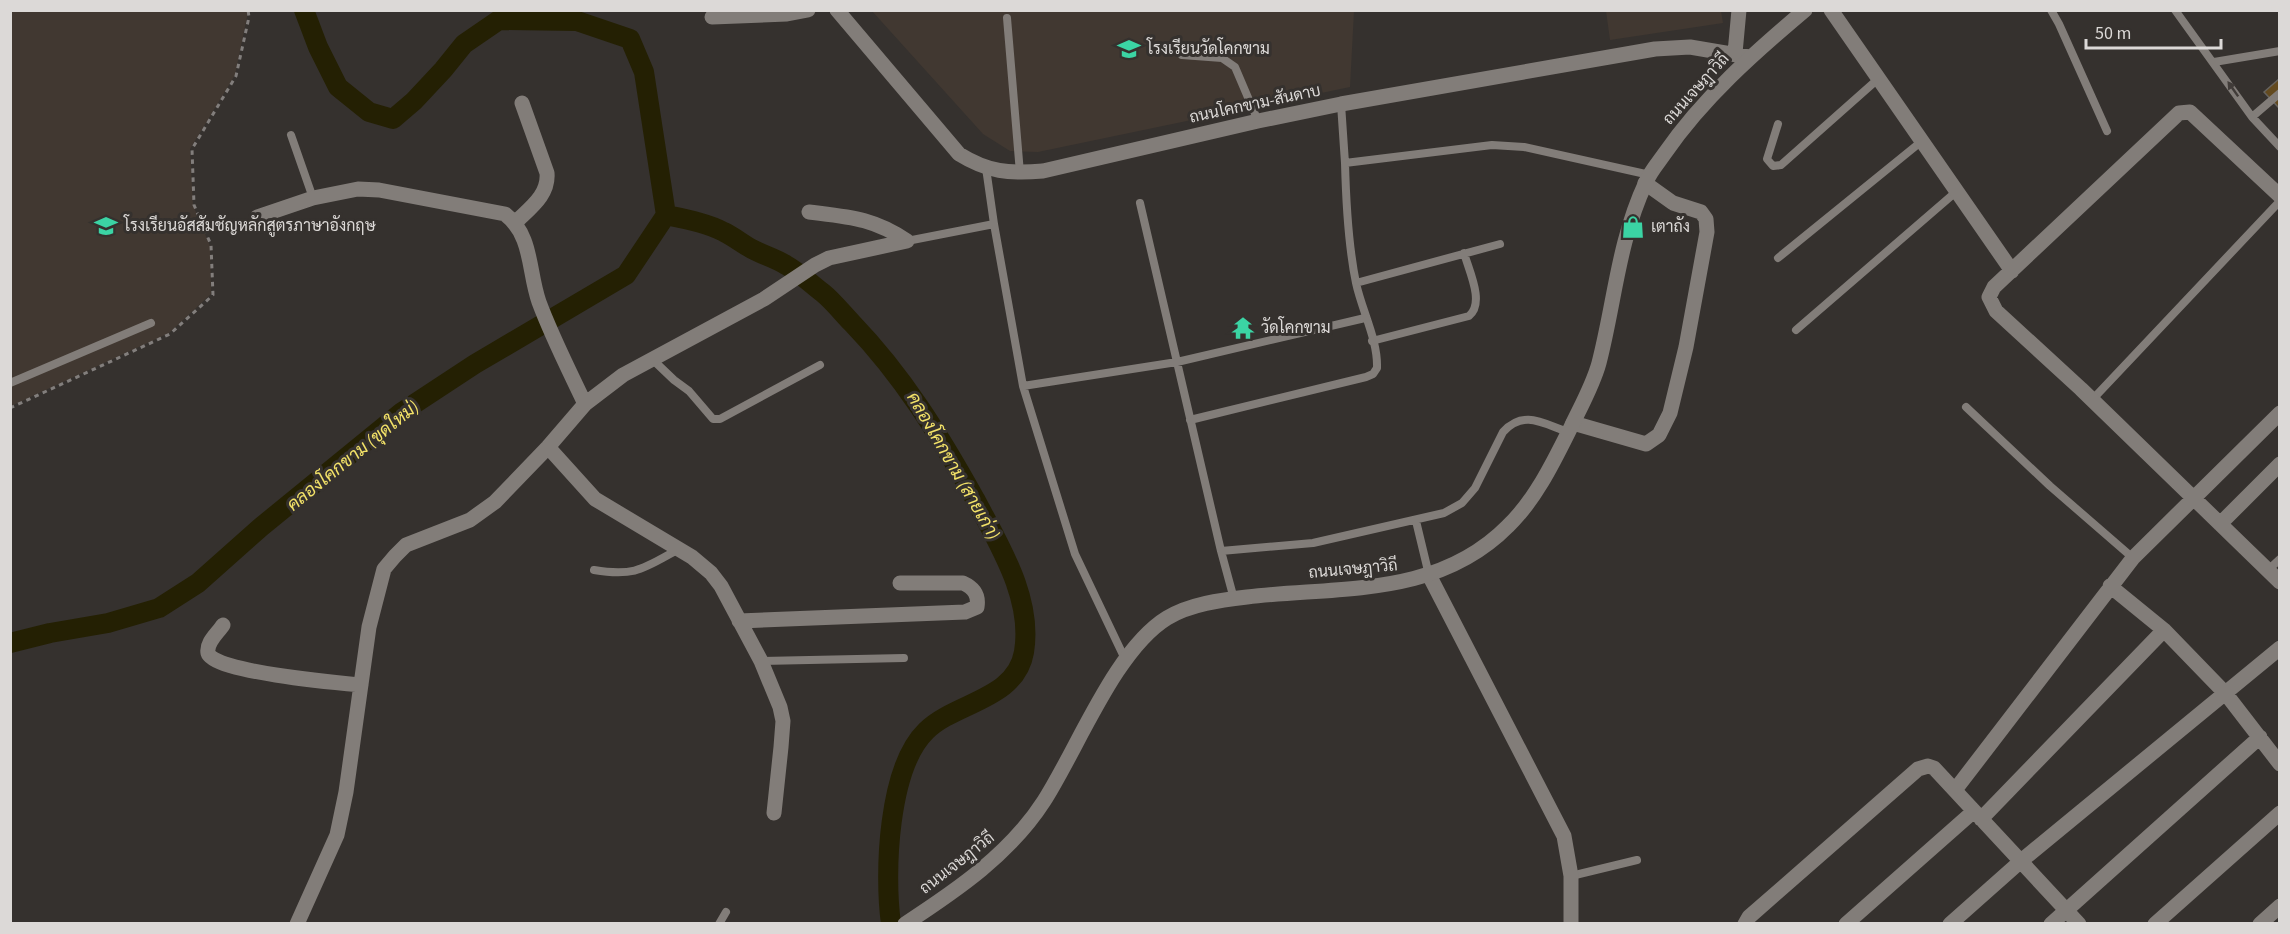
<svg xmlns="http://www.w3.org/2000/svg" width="2290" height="934" font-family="'Source Sans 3',Sarabun,sans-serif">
<rect width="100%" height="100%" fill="#35312e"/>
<path fill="#413831" d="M247 10V17L235 75 190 149 193 205 210 246 211 294 169 333 11 406 10 11Z
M872 11H1354L1350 87 1038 152 1010 151 983 134Z
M1606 11H1721L1723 23 1610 40Z"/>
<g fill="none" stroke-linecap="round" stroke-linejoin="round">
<path stroke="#242003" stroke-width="20" d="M304 10 318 47 338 87 369 112 393 119 414 101 443 70 464 44 499 20 577 21 630 39 644 72 666 215
M666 215C685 219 707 223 724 232 734 237 743 244 752 249 763 255 775 258 786 265 799 272 811 284 823 293 834 302 843 314 852 323 903 376 940 436 975 499 999 545 1033 598 1024 652 1016 700 955 702 926 731 888 768 884 873 891 924
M10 643 50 633 108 623 159 608 198 583 261 527 402 412 475 364 626 275 666 215"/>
</g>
<path fill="#634a1f" stroke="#66635e" stroke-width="1.5" d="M2279 79 2280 80V109L2264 92Z"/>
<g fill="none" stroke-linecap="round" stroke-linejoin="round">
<path stroke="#827e7c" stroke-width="3" stroke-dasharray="4.5 4.5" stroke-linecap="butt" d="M10 408 170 334 213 295 211 245 194 205 192 149 236 76 249 17 248 10"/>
<path stroke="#827d79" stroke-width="8" d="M2051 10 2059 24 2107 131
M2175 10 2252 117 2280 147
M1007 18 1020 173
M1182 55 1222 58 1235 67 1258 121
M2214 62 2280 51
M1341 104 1345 163
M2252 117 2280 93
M1778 124 1767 159 1773 166 1781 165 1878 79
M291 135 313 198
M986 168 994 224 1023 386 1075 554 1125 659
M1140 203 1221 551 1234 599
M907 241 994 224
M1778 258 1922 141
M1356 283 1500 244
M1796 330 1957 191
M1372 341 1469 316C1485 303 1469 271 1464 253
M652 359 674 380 689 391 713 419H720L820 365
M10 383 151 323
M1023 386 1177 362 1365 318
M2091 401 2280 201
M1966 407 2050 486 2133 558
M1190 420 1366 377 1373 374 1377 368C1378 340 1362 311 1356 283 1348 244 1346 202 1345 163L1492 145 1524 147 1650 175
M1416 521 1429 575
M1221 551 1313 543 1444 513 1462 503 1475 488 1503 432C1524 409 1544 424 1568 432
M594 570C636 577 644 568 679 549
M2267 571 2280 559
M761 661 904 658
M1571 876 1637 860
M719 924 726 912"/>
<path stroke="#827d79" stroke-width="15" d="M837 10 959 154C988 172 1009 174 1043 171L1258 121 1341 104 1655 49 1690 47 1749 57
M1831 10 2012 271
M712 17 787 14 808 10
M1735 53 1739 10
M2280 196 2190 112 2179 113 1994 287 1989 297 1996 311 2081 389 2280 582
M809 212C849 217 873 218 907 241
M257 217 313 198 358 189 379 190 505 214C533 236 528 271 539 302 552 337 569 370 585 404
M516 222C530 208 549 195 547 173L522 103
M1573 423 1646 444 1659 435 1670 413 1686 347 1707 232 1706 219 1701 212 1673 203 1645 183
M548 447 595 499 692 557 711 573 721 586 761 661 780 707 783 721 781 747 774 813
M2220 524 2280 464
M1429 575 1564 836 1571 876V924
M2110 586 2164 630 2226 694 2280 764
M739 621 965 612 977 607C979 595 974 588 963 583H900
M223 625C218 633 206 642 208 653 213 672 339 683 361 685
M1955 790 2133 558 2280 413
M1981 819 2164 630
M297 924 337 835 346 792 369 627 384 569 395 556 406 545 470 520 495 502 548 447 585 404 623 375 764 299 815 265 829 258 907 241
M1745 924 1749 917 1918 769 1928 766 1934 768 2079 924
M1846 924 1974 811
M1950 924 2021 861 2280 648
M2051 924 2260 737
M2155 924 2280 813
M2260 924 2280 906"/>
<path stroke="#827d79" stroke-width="15" d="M905 924C957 890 1010 854 1044 801 1078 748 1115 650 1167 618 1190 604 1221 600 1247 597 1339 586 1437 598 1508 526 1536 499 1554 461 1571 427 1581 406 1593 385 1599 363 1615 301 1618 242 1646 182 1650 172 1658 163 1665 153 1703 98 1754 53 1805 10"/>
</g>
<defs><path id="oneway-solid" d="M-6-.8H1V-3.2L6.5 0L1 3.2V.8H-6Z" transform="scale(1.5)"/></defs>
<use fill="#413c39" href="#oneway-solid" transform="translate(2233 89) rotate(-125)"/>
<defs>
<g id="school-bare" transform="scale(1.8)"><path d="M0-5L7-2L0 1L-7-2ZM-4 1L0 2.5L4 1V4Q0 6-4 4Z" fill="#3bd4a4" stroke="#35312e" stroke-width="2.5" paint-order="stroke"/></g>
<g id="shop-bare" transform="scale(1.8)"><path d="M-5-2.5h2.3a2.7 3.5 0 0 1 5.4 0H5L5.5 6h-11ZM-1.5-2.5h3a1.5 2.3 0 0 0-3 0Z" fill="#3bd4a4" stroke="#35312e" stroke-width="2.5" paint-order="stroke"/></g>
<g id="temple-bare" transform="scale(1.8)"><path d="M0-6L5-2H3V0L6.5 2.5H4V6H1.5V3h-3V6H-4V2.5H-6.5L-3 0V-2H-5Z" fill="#3bd4a4" stroke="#35312e" stroke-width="2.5" paint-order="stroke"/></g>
</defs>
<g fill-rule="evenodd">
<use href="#school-bare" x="1129" y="49"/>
<use href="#school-bare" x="106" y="226"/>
<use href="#shop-bare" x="1633" y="227"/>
<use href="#temple-bare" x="1243" y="328"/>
</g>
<g text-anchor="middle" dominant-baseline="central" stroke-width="6" stroke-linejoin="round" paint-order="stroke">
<g font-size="16" fill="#dcd9d7" stroke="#35312e" text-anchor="start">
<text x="1147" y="49">โรงเรียนวัดโคกขาม</text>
<text x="124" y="226">โรงเรียนอัสสัมชัญหลักสูตรภาษาอังกฤษ</text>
<text x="1651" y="227">เตาถัง</text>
<text x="1261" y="328">วัดโคกขาม</text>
</g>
<g font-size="16" fill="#dcd9d7" stroke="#35312e">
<text transform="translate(1696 89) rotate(-48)">ถนนเจษฎาวิถี</text>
<text transform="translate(1255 104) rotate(-12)">ถนนโคกขาม-สันดาบ</text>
<text transform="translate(1353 569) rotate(-5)">ถนนเจษฎาวิถี</text>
<text transform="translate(957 863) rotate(-38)">ถนนเจษฎาวิถี</text>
</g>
<g font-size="18" font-style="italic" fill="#f3e268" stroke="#35312e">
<text transform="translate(353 456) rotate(-39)">คลองโคกขาม (ขุดใหม่)</text>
<text transform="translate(953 466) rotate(60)">คลองโคกขาม (สายเก่า)</text>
</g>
</g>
<rect width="2290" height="934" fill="none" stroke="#dcd9d7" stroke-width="24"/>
<path d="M2086 39v9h135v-9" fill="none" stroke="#dcd9d7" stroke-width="3"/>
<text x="2095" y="39" font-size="18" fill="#dcd9d7" stroke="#35312e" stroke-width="4.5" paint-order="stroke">50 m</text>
</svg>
